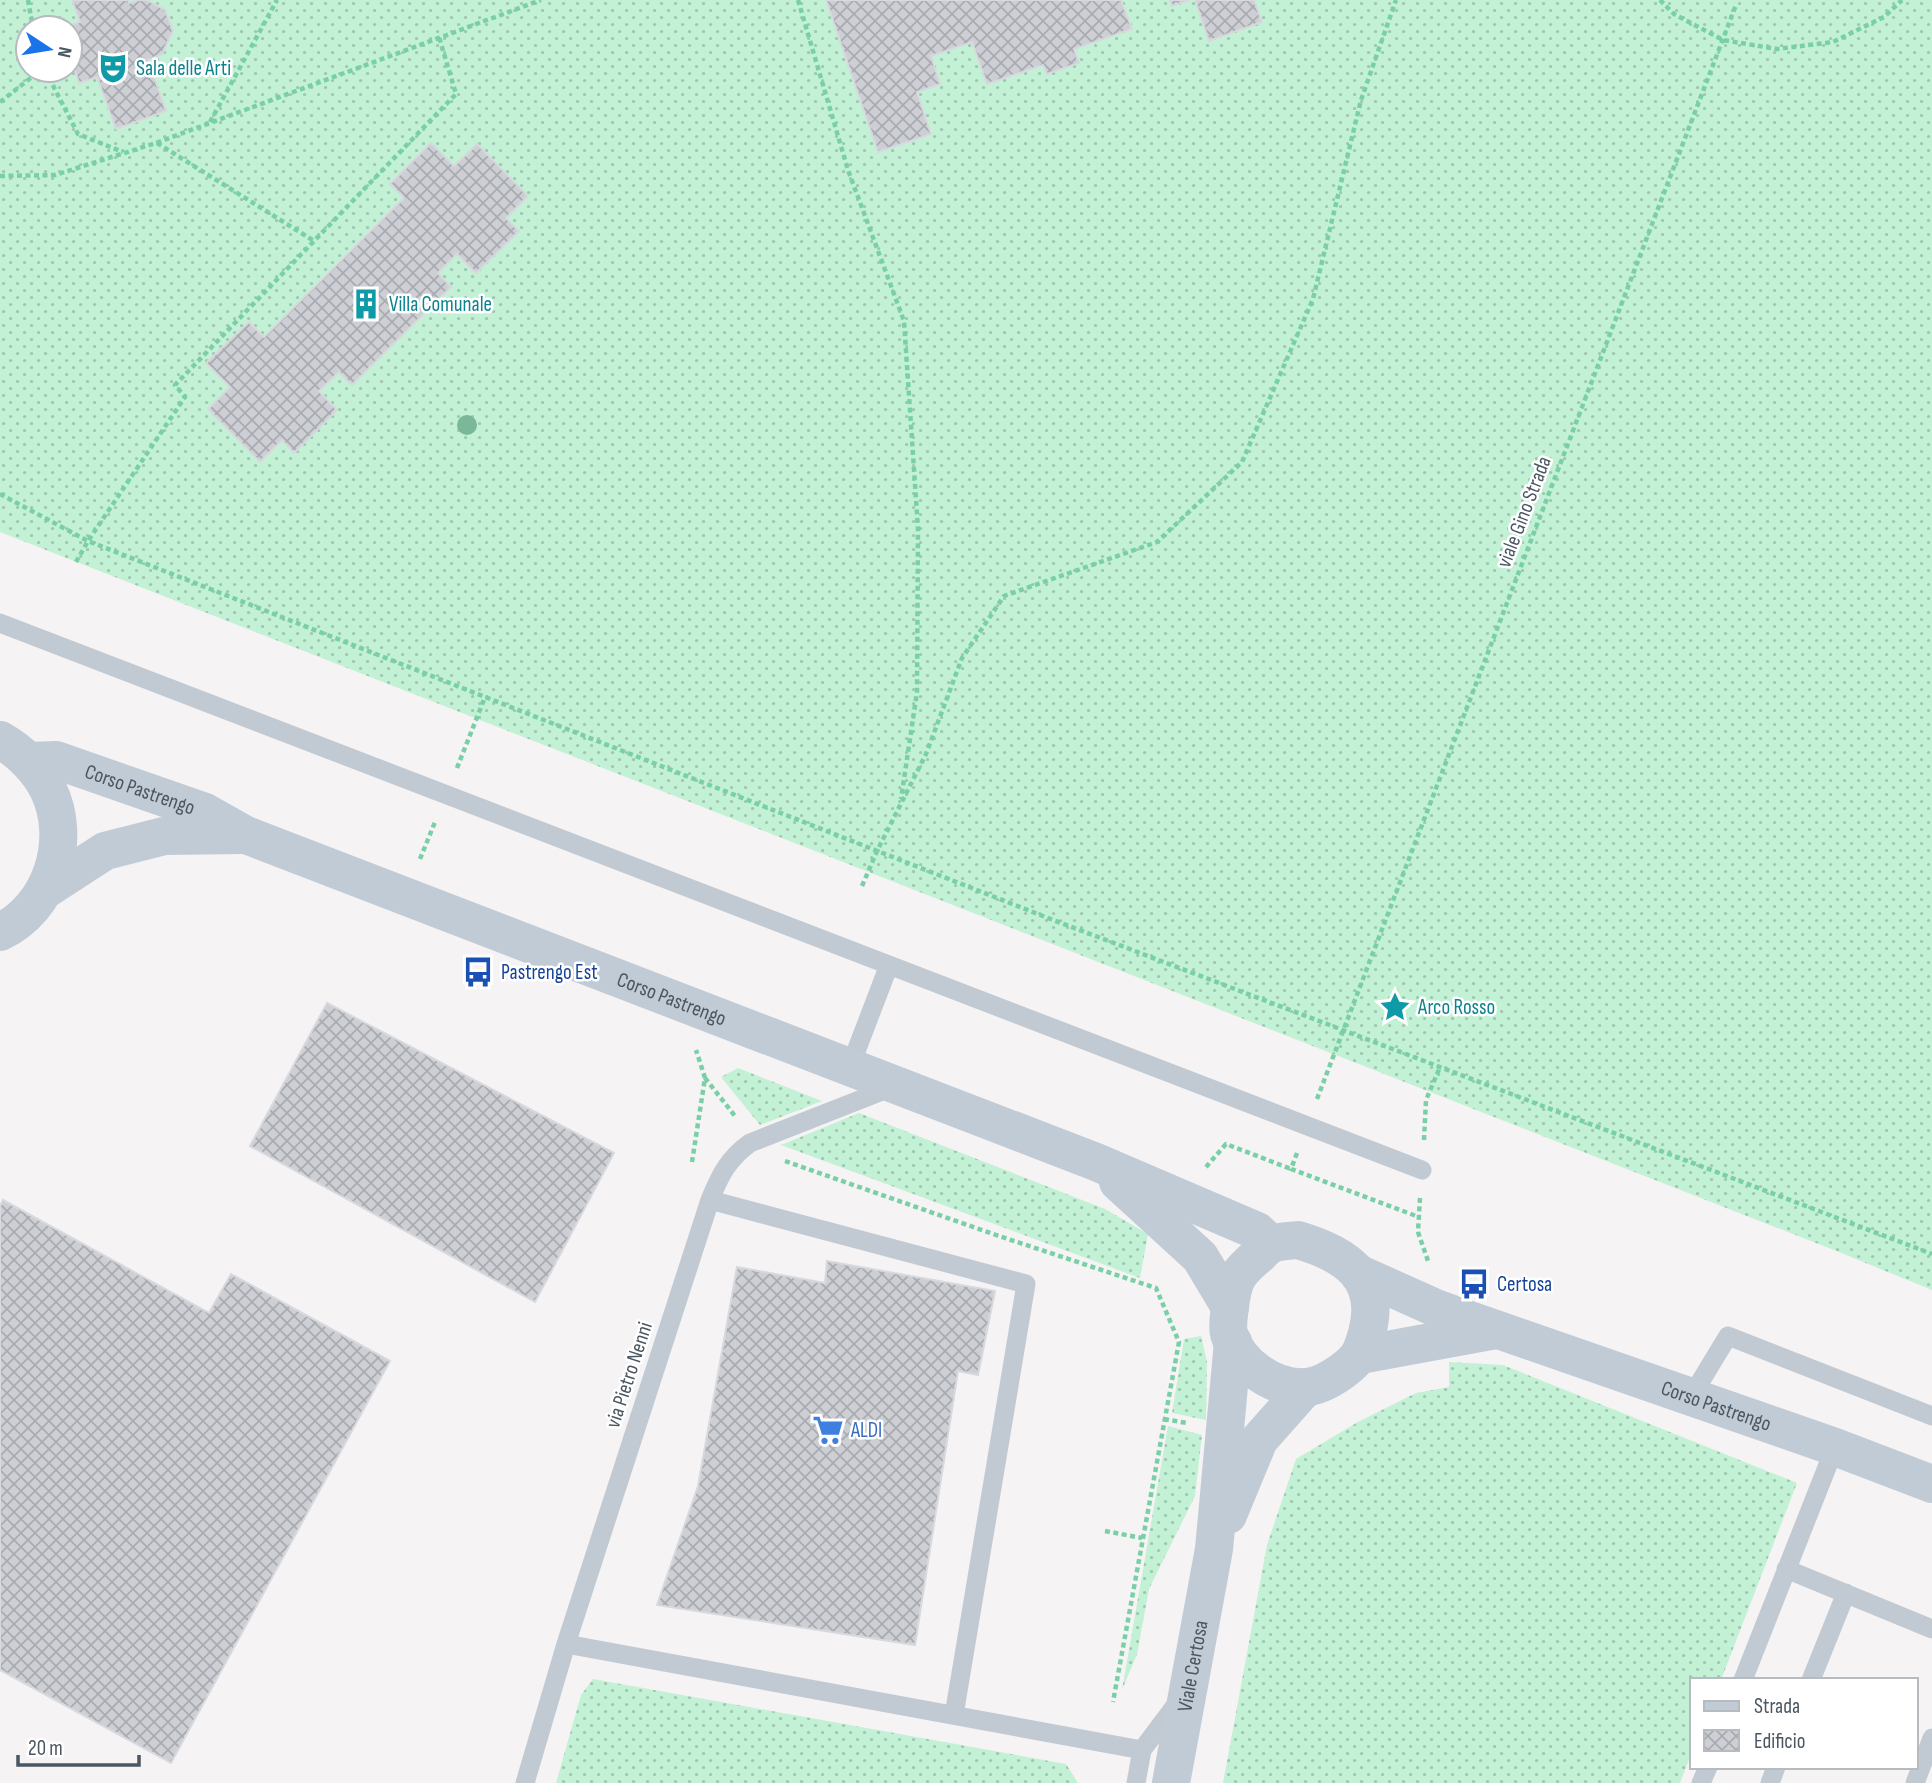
<svg xmlns="http://www.w3.org/2000/svg" width="1932" height="1783" font-family="'Sofia Sans Condensed',sans-serif">
<defs>
<pattern id="grass-dots" width="8" height="8" patternUnits="userSpaceOnUse" patternTransform="scale(1.75)"><rect width="8" height="8" fill="#c3f1d5"/><path d="M2 2h.1M6 6h.1" fill="none" stroke="#a0c6b0" stroke-width="1.8" stroke-linecap="round"/></pattern>
<pattern id="building-cross-hatch" width="8" height="8" patternUnits="userSpaceOnUse" patternTransform="scale(1.75)"><rect width="8" height="8" fill="#cdcfd5"/><path d="M0 0l8 8M0 8l8-8" fill="none" stroke="#a8abb0"/></pattern>
</defs>
<rect width="100%" height="100%" fill="#f5f3f3"/>
<path fill="url(#grass-dots)" fill-rule="evenodd" d="M0 0H1932V1290L1839 1252 0 532ZM28 28H70V70H28Z
M738 1068 822 1101 760 1125 721 1077Z
M859 1113 1105 1209 1148 1234 1140 1278 781 1145Z
M1201 1336 1207 1362 1206 1420 1172 1413 1184 1339Z
M1449 1362 1503 1365 1797 1483 1721 1680H1692V1752L1680 1783H1223L1267 1545 1296 1459 1358 1422 1416 1393 1449 1387Z
M1168 1426 1202 1435 1195 1496 1149 1589 1137 1654 1122 1690Z
M593 1679 1066 1764 1078 1783H556L581 1695Z"/>
<path fill="url(#building-cross-hatch)" stroke="#d7d9de" stroke-width="2" d="M72 0H128L129 3 139 0H147L165 10 173 31 162 54 148 60 166 111 116 129 97 77 79 83 70 55V28H64L80 22Z
M826 0H1121L1132 29 1074 49 1079 63 1047 74 1043 65 987 84 972 42 931 56 940 84 917 92 931 134 878 152Z
M1170 0H1190L1172 6Z
M1195 0H1254L1262 22 1209 41Z
M431 143 454 166 477 144 528 196 506 218 519 231 476 273 457 254 438 273 451 287 352 385 339 372 319 391 337 410 294 453 282 440 260 462 208 409 230 387 206 363 249 322 264 337 404 198 390 184Z
M327 1003 614 1153 535 1302 250 1146Z
M3 1200 209 1313 231 1274 390 1361 171 1763 0 1670V1206Z
M827 1261 995 1291 978 1375 958 1371 915 1645 657 1605 698 1486 737 1267 825 1283Z"/>
<g fill="none" stroke-linecap="round" stroke-linejoin="round">
<path stroke="#7ad0a6" stroke-width="4.5" stroke-dasharray="5 3.5" stroke-linecap="butt" d="M28 0 33 28
M798 0 848 170 904 321 918 529 917 692 901 799
M1660 0 1674 14 1723 40 1777 49 1833 42 1884 17 1902 0
M45 70 78 134 123 152
M0 102 41 70
M210 122 277 0
M157 143 314 241
M0 176 55 175 156 143 541 0
M0 494 88 541 1048 918 1932 1254
M76 562 88 541 185 397 175 385 456 94 439 37
M457 768 485 697
M420 859 435 822
M862 886 877 851 926 754 962 658 1004 596 1157 542 1242 462 1313 299 1361 100 1396 0
M705 1078 735 1116
M1317 1099 1736 5
M1424 1140 1426 1100 1440 1067
M1297 1153 1291 1169 1419 1217
M785 1161 996 1235 1156 1288 1179 1342 1113 1702
M692 1162 705 1078 696 1050
M1206 1167 1226 1144 1291 1169
M1420 1198 1418 1232 1428 1261
M1164 1419 1187 1423
M1105 1531 1142 1538"/>
<path stroke="#c1cad2" stroke-width="19" d="M0 623 1422 1170
M850 1067 889 965
M710 1200 1026 1284 954 1715
M1691 1397 1728 1336 1932 1416
M1786 1569 1932 1629
M566 1644 1142 1750
M1743 1680 1835 1447
M1811 1680 1846 1593
M525 1783 566 1644 710 1200C720 1175 728 1159 750 1143L895 1086
M1136 1783 1142 1750 1178 1702
M1701 1783 1708 1767
M1770 1783 1776 1767
M1915 1783 1932 1738"/>
<g stroke="#c1cbd6" stroke-width="38">
<path d="M0 740C20 751 38 769 48 789 73 840 51 908 0 932"/>
<path id="s1" d="M29 761 56 760 205 812 246 835 1096 1162 1257 1231 1271 1244"/>
<path d="M45 890 105 851 164 836 242 835"/>
<path d="M1118 1182 1200 1257 1230 1307"/>
<path d="M1298 1240C1346 1254 1382 1278 1367 1333 1361 1354 1359 1359 1341 1372 1331 1379 1319 1386 1307 1387 1274 1390 1239 1365 1229 1334 1227 1326 1229 1315 1230 1307 1233 1279 1238 1272 1260 1254 1263 1250 1268 1246 1272 1244 1280 1241 1290 1241 1298 1240Z"/>
<path id="s2" d="M1360 1274 1438 1309 1835 1447 1932 1484"/>
<path d="M1360 1355 1496 1330"/>
<path d="M1228 1515 1259 1440 1306 1387"/>
<path id="s3" d="M1171 1783 1214 1549 1233 1342"/>
</g>
</g>
<circle fill="#7bb799" cx="467" cy="425" r="10"/>
<defs>
<g id="theatre-bare" transform="scale(2.415)"><path d="M-5-5.5Q0-4 5-5.5V0Q5 5 0 6Q-5 5-5 0ZM-3.3-2.5H-1v1.5H-3.3ZM1-2.5H3.3v1.5H1ZM-2.8 1Q0 5.5 2.8 1Z" fill="#0f9aa8" stroke="#fff" stroke-width="2.5" paint-order="stroke"/></g>
<g id="building-bare" transform="scale(2.415)"><path d="M-4-6H4V6H1V3H-1V6H-4ZM-2.5-4.3h1.7v1.8h-1.7ZM.8-4.3h1.7v1.8H.8ZM-2.5-1h1.7V.8h-1.7ZM.8-1h1.7V.8H.8Z" fill="#0f9aa8" stroke="#fff" stroke-width="2.5" paint-order="stroke"/></g>
<g id="bus-bare" transform="scale(2.415)"><path d="M-5-6H5V4H4V6H2V4H-2V6H-4V4H-5ZM-3.5-4V0h7V-4ZM-3.5 1.2v1.5H-2V1.2ZM2 1.2v1.5H3.5V1.2Z" fill="#1a4fb4" stroke="#fff" stroke-width="2.5" paint-order="stroke"/></g>
<g id="sight-bare" transform="scale(2.415)"><path d="M0-6L1.8-2.2L6-1.7L2.9 1.2L3.7 5.4L0 3.3L-3.7 5.4L-2.9 1.2L-6-1.7L-1.8-2.2Z" fill="#0f9aa8" stroke="#fff" stroke-width="2.5" paint-order="stroke"/></g>
<g id="supermarket-bare" transform="scale(2.415)"><path d="M-6-5.5h2.5l.6 2H6L4.5 2H-2.5L-4.4-4H-6ZM-1.5 3.2a1.3 1.3 0 1 0 .1 0ZM3 3.2a1.3 1.3 0 1 0 .1 0Z" fill="#3f7fe0" stroke="#fff" stroke-width="2.5" paint-order="stroke"/></g>
</defs>
<g fill-rule="evenodd">
<use href="#theatre-bare" x="113" y="68"/>
<use href="#building-bare" x="366" y="304"/>
<use href="#bus-bare" x="478" y="972"/>
<use href="#sight-bare" x="1395" y="1007"/>
<use href="#bus-bare" x="1474" y="1284"/>
<use href="#supermarket-bare" x="828" y="1430"/>
</g>
<g text-anchor="middle" dominant-baseline="central" stroke-width="5" stroke-linejoin="round" paint-order="stroke">
<g font-size="21" fill="#0d838f" stroke="#fff" text-anchor="start">
<text x="136" y="68">Sala delle Arti</text>
<text x="389" y="304">Villa Comunale</text>
<text x="1418" y="1007">Arco Rosso</text>
</g>
<g font-size="21" fill="#4a5661" stroke="#fff">
<text transform="translate(1524 512) rotate(-69)">viale Gino Strada</text>
<text stroke="none"><textPath href="#s1" startOffset="116">Corso Pastrengo</textPath></text>
<text stroke="none"><textPath href="#s1" startOffset="688">Corso Pastrengo</textPath></text>
<text transform="translate(629 1375) rotate(-72)">via Pietro Nenni</text>
<text stroke="none"><textPath href="#s2" startOffset="380">Corso Pastrengo</textPath></text>
<text stroke="none"><textPath href="#s3" startOffset="119">Viale Certosa</textPath></text>
</g>
<g font-size="21" fill="#164399" stroke="#fff" text-anchor="start">
<text x="501" y="972">Pastrengo Est</text>
<text x="1497" y="1284">Certosa</text>
</g>
<g font-size="21" fill="#366cbe" stroke="#fff" text-anchor="start">
<text x="851" y="1430">ALDI</text>
</g>
</g>
<rect x="1690" y="1678" width="228" height="91" fill="#ffffff" stroke="#b7bbc0" stroke-width="2"/>
<rect x="1704" y="1701" width="35" height="10" fill="#c1cbd6" stroke="#b7bbc0" stroke-width="2"/>
<text x="1754" y="1713" font-size="21" fill="#4a5661">Strada</text>
<rect x="1704" y="1730" width="35" height="21" fill="url(#building-cross-hatch)" stroke="#b7bbc0" stroke-width="2"/>
<text x="1754" y="1748" font-size="21" fill="#4a5661">Edificio</text>
<g transform="translate(49 49) rotate(102)"><circle r="33" fill="#ffffff" stroke="#b7bbc0" stroke-width="2"/>
<path d="M0-5L12 26L0 18L-12 26Z" fill="#1a73e8"/>
<text y="-10" font-size="19" font-weight="bold" text-anchor="middle" fill="#4a5661">N</text>
</g>
<path d="M18 1755v10h121v-10" fill="none" stroke="#4a5661" stroke-width="3.5"/>
<text x="28" y="1755" font-size="21" fill="#4a5661" stroke="#ffffff" stroke-width="5" paint-order="stroke">20 m</text>
</svg>
